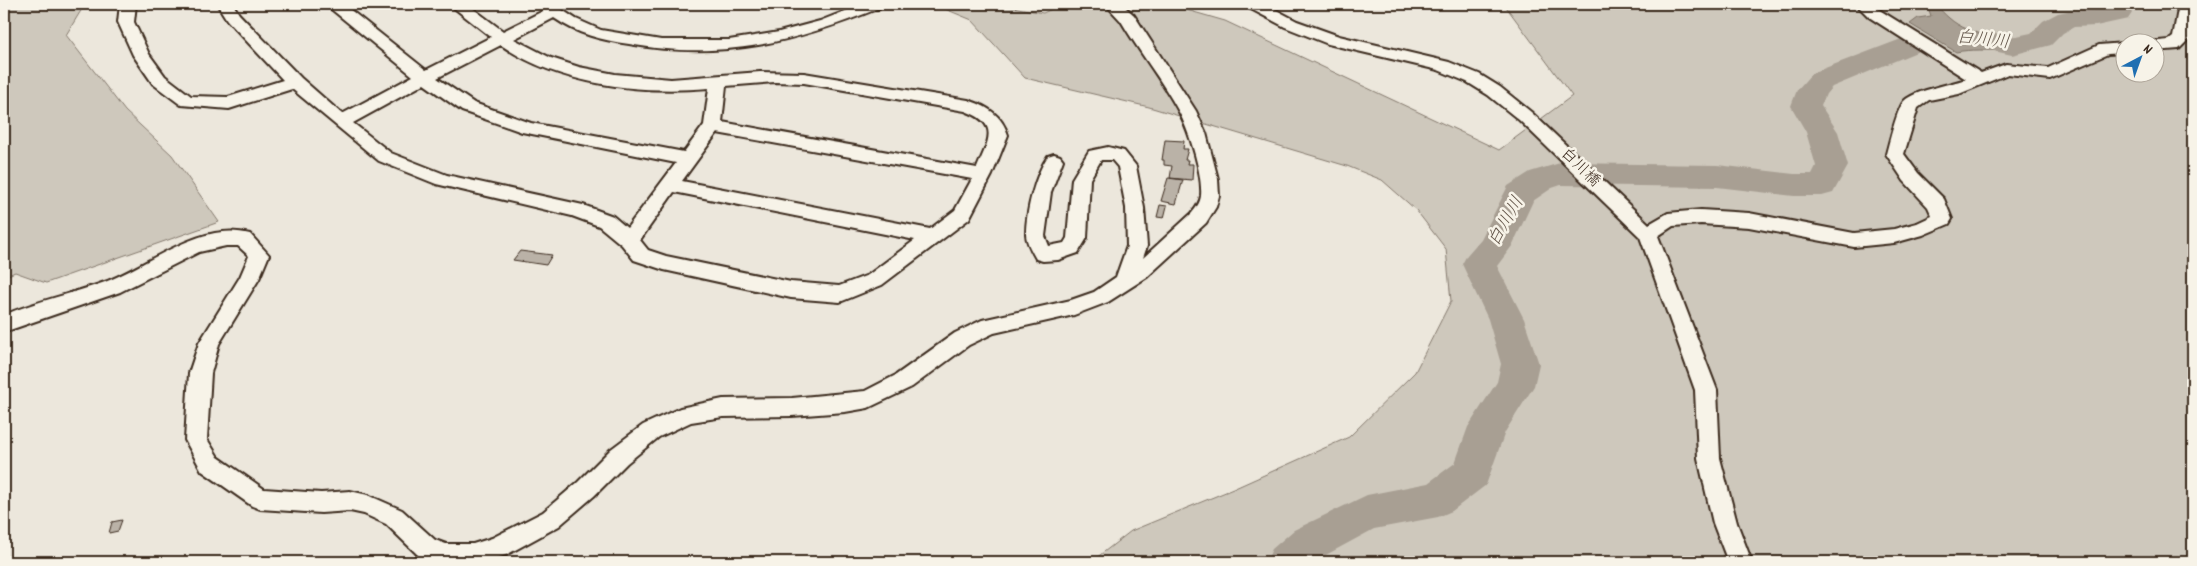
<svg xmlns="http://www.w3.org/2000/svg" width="2197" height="566" font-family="Dekko,'Klee One',sans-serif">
<rect width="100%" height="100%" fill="#ece7dc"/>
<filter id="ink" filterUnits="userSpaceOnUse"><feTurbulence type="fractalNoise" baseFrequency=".02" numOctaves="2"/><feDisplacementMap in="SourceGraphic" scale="10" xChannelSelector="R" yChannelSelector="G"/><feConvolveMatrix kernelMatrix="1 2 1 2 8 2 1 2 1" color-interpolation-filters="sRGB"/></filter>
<g filter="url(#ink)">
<path fill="#cec8bc" stroke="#84796d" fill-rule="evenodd" d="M4 4H85L66 35 125 111 172 155 219 222 46 283 15 272 4 277Z
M933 4H998L1043 13 1063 4H1166L1225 21 1499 150 1572 96 1504 4H2193V562H1091L1131 531 1233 489 1349 437 1415 372 1451 301 1446 249 1416 210 1382 180 1347 166 1149 107 1025 78 972 20ZM2124 42H2154V72H2124Z"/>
<path fill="#a89f93" stroke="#7c7064" d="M1927 4H1936C1940 9 1944 14 1949 18 1970 37 2010 41 2036 34L2047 43C2018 57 1987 46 1956 52L1910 24 1918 18 1931 16Z"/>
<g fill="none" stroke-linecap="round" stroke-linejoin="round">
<path stroke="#7c7064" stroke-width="5" d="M2118 13 2139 4"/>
<path fill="#a89f93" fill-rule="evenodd" d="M2118 5 2128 7 2132 13 2128 19 2096 26 2074 27 2063 33 2051 45 2012 55 1985 49 1981 43 1985 37 1995 34 2012 37 2031 33 2043 21 2058 13 2068 11 2096 10Z
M1909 36 1919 39 1923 45 1919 51 1832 87 1826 94 1821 106 1838 132 1848 166 1833 193 1822 196H1794L1717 187 1561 185 1552 188 1533 201 1512 246 1497 266 1524 319 1539 364 1534 386 1505 432 1486 485 1452 511 1438 517 1374 529 1324 556 1317 562H1266L1272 549 1294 530 1367 495 1428 483 1455 463 1468 427 1497 382 1501 364 1488 319 1462 264 1467 255 1481 239 1508 186 1530 172 1560 163 1717 165 1794 174H1812L1816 166 1806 132 1791 106 1797 90 1812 73Z"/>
</g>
<path fill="#bab2a7" stroke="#3b2a1e" d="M1165 140 1184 141 1183 149H1188L1185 160H1188L1187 164H1193L1192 180 1170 178 1172 166 1164 165V160H1162Z
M1168 178 1183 180 1176 204 1161 201Z
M1160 205 1167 206 1164 218 1157 217Z
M520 251 552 255 546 265 513 260Z
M122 520 118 531 109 533 112 522Z"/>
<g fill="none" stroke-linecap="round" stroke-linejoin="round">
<g stroke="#3b2a1e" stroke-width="4">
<path id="minor" d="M120 4H136L134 22 149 54 165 76 191 96 228 97 283 80 227 20 217 4H233L239 14 301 78 342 114 413 76 325 4H343L426 70 491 37 449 4H467L503 31 543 11 535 4H553L576 19 601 30 661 40H729L779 32 820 21 863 4H884L882 7C796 42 722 61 629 44 601 40 577 34 554 18L514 39 551 58 579 67 615 74 671 79 760 72 804 73 968 100C987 106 1002 115 1008 135L992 175 969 219 882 285 840 302 791 298 664 270 634 260 622 245 599 226 572 216 436 184 379 161 292 89 229 109 181 105 153 84 133 55 118 22ZM501 45C559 85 640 94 709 88L704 125 684 152 531 123 474 103 437 78ZM775 82 804 83 965 111C1001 124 988 141 977 168L722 122 726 86ZM424 84 462 111 522 132 676 163 627 228 613 216 583 205 447 175 391 153 353 123ZM717 133 972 179 955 210 930 229 682 181ZM674 192 915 240 868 275 839 286 791 282 666 256 648 250 640 240Z
M1109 4H1125V7L1134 15 1196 111 1206 133 1218 179 1219 196 1216 207 1206 223 1147 277 1108 302 1074 315 994 333 969 345 912 387 868 408 845 412 792 416 723 417 691 422 659 437 627 463 594 496 559 526 506 555 484 562H437L419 556 386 524 364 514 350 511 321 513 260 509 252 506 202 471 185 440 189 373 199 343 240 277 249 256 238 246H226L199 252 120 292 4 332V315C36 301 72 294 105 282 148 266 201 220 250 234L269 255 259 279 219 344 211 373 207 439 218 457 264 489 321 493 350 491 368 495 402 510 435 540 446 544H473L492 538 543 512 578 482 611 449 643 425 680 408 723 399 792 398 865 391 896 375 955 333 982 320 1071 300 1094 292 1116 277 1127 246 1126 208 1118 167 1112 160H1101L1090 179 1087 238 1078 253 1058 260 1043 261 1036 259C1032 252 1026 242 1026 234 1026 211 1035 175 1048 156L1054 154 1060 156 1063 160 1051 192 1045 236 1049 246 1064 243 1067 238 1072 179 1089 151 1108 147 1124 151 1136 166 1144 208 1147 246 1143 258 1192 213C1196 208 1200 203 1201 196 1203 174 1189 131 1179 112 1162 80 1139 52 1121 21L1109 8Z
M1245 4H1265L1297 21 1339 36 1449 62 1479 74 1500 87 1531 112 1649 224 1668 213 1701 210 1749 213 1854 233 1894 229 1917 223 1932 216 1928 207 1904 181 1886 154C1889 143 1897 109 1904 101 1915 90 1949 85 1966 79L1869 17 1856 4H1873L1881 11 1981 73 2006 64 2048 68 2099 45 2124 43V53L2108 54 2050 79 2008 74 1959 94 1929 100 1918 108 1904 154 1918 173 1944 199 1952 219 1949 224 1923 235 1894 243 1854 247 1749 227 1701 224 1673 226 1658 236 1717 390 1720 458 1737 523 1752 562H1728L1713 523 1698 458 1695 390 1640 237 1519 120 1488 95 1467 82 1438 70 1328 44 1285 27 1247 7Z
M2179 4H2193L2189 39 2179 49 2154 51V42H2148L2169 40 2173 37Z"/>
</g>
<use href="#minor" fill="#f7f3e8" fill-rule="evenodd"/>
</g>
</g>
<g text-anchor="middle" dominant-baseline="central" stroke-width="5" stroke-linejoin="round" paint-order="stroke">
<g font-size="16" fill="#3b2a1e" stroke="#f7f3e8">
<text transform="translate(1580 168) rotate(44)">白川橋</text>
</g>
<g font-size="18" font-style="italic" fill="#615347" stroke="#f7f3e8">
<text transform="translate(1983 41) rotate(6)">白川川</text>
<text transform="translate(1507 222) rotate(-60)">白川川</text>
</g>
</g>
<rect width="2197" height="566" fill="none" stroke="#f7f3e8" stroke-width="20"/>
<rect x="10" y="10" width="2177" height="546" fill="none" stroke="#3b2a1e" stroke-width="2" filter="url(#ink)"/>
<g transform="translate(2140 58) rotate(41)"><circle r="24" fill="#f7f3e8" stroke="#aca397"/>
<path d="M0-4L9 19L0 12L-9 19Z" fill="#1f6fb2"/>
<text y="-8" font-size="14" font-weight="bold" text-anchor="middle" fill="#3b2a1e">N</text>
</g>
</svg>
